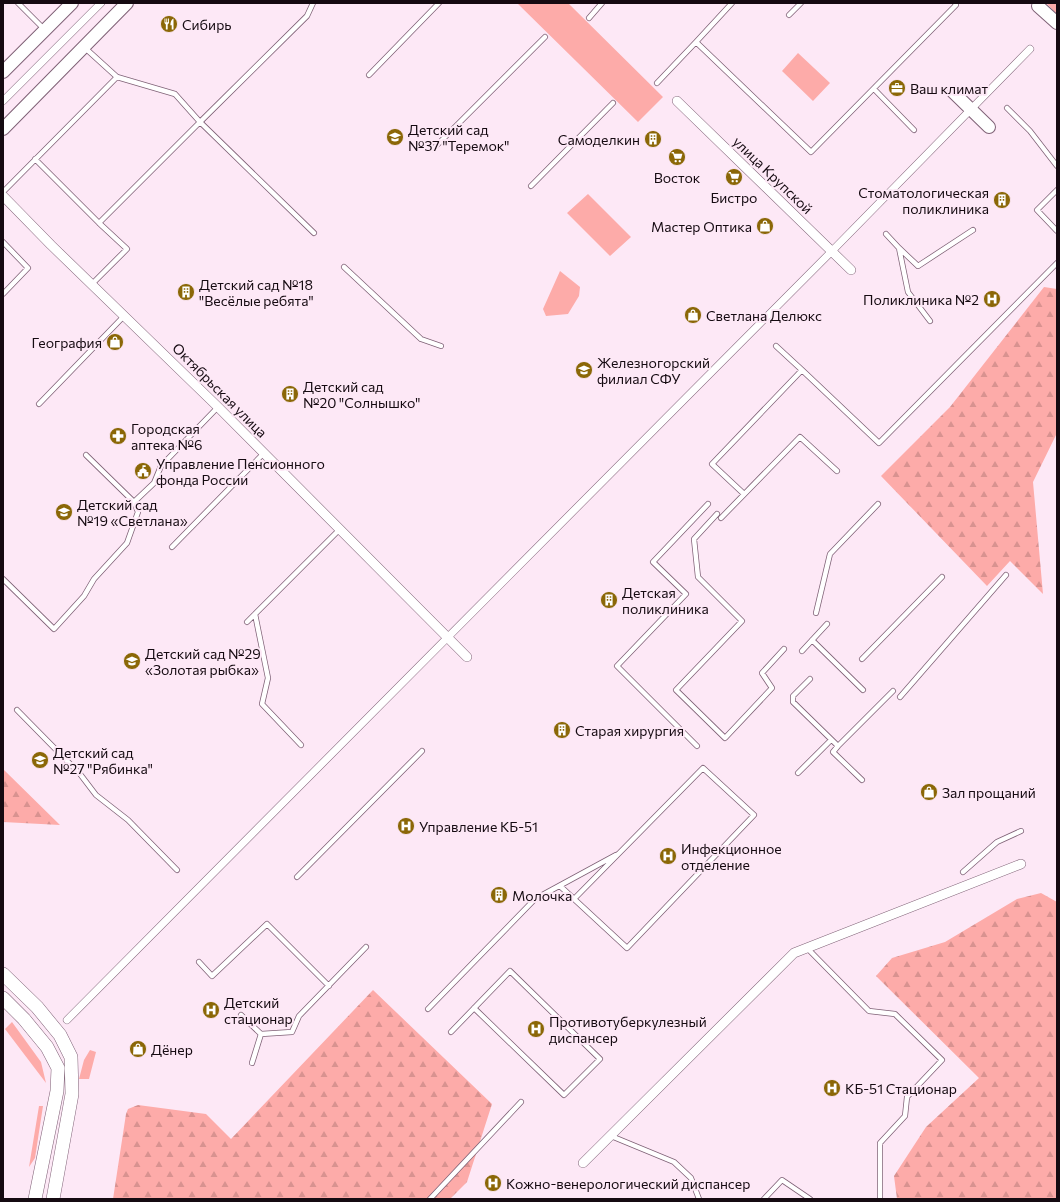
<svg xmlns="http://www.w3.org/2000/svg" width="1060" height="1202" font-family="Commissioner,sans-serif">
<defs>
<pattern id="forest-firs" width="22" height="20" patternUnits="userSpaceOnUse"><rect width="22" height="20" fill="#fdaba9"/><path d="M5 1l3.5 6h-7zM16 11l3.5 6h-7z" fill="#d89290"/></pattern>
</defs>
<rect width="100%" height="100%" fill="#fde8f6"/>
<path fill="#fdaba9" d="M517 3H568L663 97 638 122Z
M1046 3H1057V14Z
M798 53 830 83 813 101 782 71Z
M588 194 631 237 610 256 567 213Z
M560 271 580 287 579 296 568 314 546 316 543 309Z
M12 1022 41 1062 46 1083 5 1029Z
M90 1050 96 1052 89 1079H79L84 1060Z
M39 1106H43L35 1158 29 1167Z"/>
<path fill="url(#forest-firs)" d="M1044 287 1057 289V433L1033 482 1043 594 1010 561 987 586 881 476 950 407Z
M3 769 60 825 3 822Z
M1041 893 1057 902V1199H897L894 1176 926 1127 979 1078 876 976 892 958 945 942 1017 899Z
M373 990 492 1104 467 1182 450 1199H113L126 1114 128 1109 138 1105 206 1114 231 1139Z"/>
<g fill="none" stroke-linecap="round" stroke-linejoin="round">
<g stroke="#7f6176" stroke-width="6">
<path id="service" d="M18 3 45 30
M789 15 801 3
M589 18 602 3
M696 42 732 3
M369 75 439 3
M117 77 175 94 200 122 307 16 313 3
M657 83 696 42 811 152 956 5 955 3
M874 89 914 130
M1007 108 1030 131 1057 166
M433 149 545 37
M35 159 99 223
M531 186 613 103
M1057 190 1037 210 1057 231
M3 192 117 77 84 47
M886 234 899 248 908 292 930 321
M3 242 28 268 3 294
M899 248 918 266 973 230
M344 267 421 339 441 346
M92 284 127 249 99 223 200 122 314 233
M802 370 879 443 1057 263
M39 404 125 315
M86 455 134 502 154 483 161 466 218 407
M744 494 712 464 802 370 776 346
M717 514 694 539 698 577 742 621 676 690 725 738 772 688 762 673 784 649
M721 518 800 437 837 471
M172 547 264 453
M3 579 54 629 84 596 94 579 127 543 138 512 134 502
M816 613 830 554 878 504
M255 614 268 678 262 704 301 745
M247 622 339 530
M812 640 863 690
M802 651 827 624
M862 659 942 577
M810 679 793 696V702L838 746 893 691
M900 697 1006 575
M17 710 80 774 96 795 128 820 177 870
M697 746 617 666 686 594 653 562 708 504
M838 746 833 752 862 780
M798 773 831 740
M963 872 997 842 1021 831
M297 877 422 751
M560 886 627 948 754 815 703 768 574 899
M807 948 869 1011 895 1014 942 1060 907 1097 905 1116 880 1143V1199
M199 962 212 976 267 924 329 986
M428 1009 535 899 616 855
M241 1015 261 1034
M451 1032 510 971 600 1059 564 1095 474 1008
M252 1063 261 1034 292 1032 299 1016 366 947
M611 1136 674 1162 691 1178 699 1199
M430 1199 521 1102
M764 1199 782 1180 810 1199"/>
</g>
<g stroke="#7f6176" stroke-width="8">
<path id="pedestrian" d="M3 101 101 3
M67 1020 832 251 1030 49"/>
</g>
<g stroke="#7f6176" stroke-width="10">
<path id="minor" d="M677 101 851 270
M3 196 51 245 218 407 467 657
M583 1163 794 953 1021 864"/>
</g>
<g stroke="#7f6176" stroke-width="14">
<path id="tertiary" d="M1038 6 1057 23
M3 72 72 3
M953 92 989 127
M3 129 127 3"/>
</g>
<g stroke="#7f6176" stroke-width="14">
<path id="secondary" d="M3 974 37 1007 60 1035 71 1057 72 1094 53 1199
M3 998 24 1019 47 1047 58 1068 57 1091 35 1199"/>
</g>
<use href="#service" stroke="#fff" stroke-width="4.5"/>
<use href="#pedestrian" stroke="#fff" stroke-width="7"/>
<use href="#minor" stroke="#fff" stroke-width="9"/>
<use href="#tertiary" stroke="#fff" stroke-width="12"/>
<use href="#secondary" stroke="#fff" stroke-width="13"/>
</g>
<defs>
<g id="restaurant-disc" transform="scale(0.9)"><circle r="9.5" fill="#8b6707" stroke="#fde8f6"/><path d="M-5-6h1v4h1v-4h1v4h1v-4h1v5L-1.5 .5V6h-2V.5L-5-1ZM5-6V6H3V1.5H1.5Q1.5-4 5-6Z" fill="#fff"/></g>
<g id="office-disc" transform="scale(0.9)"><circle r="9.5" fill="#8b6707" stroke="#fde8f6"/><path d="M-6-3h4V-5.5h4V-3h4V5H-6ZM-1-4.5V-3h2v-1.5ZM-6 0V1H6V0Z" fill="#fff"/></g>
<g id="school-disc" transform="scale(0.9)"><circle r="9.5" fill="#8b6707" stroke="#fde8f6"/><path d="M0-5L7-2L0 1L-7-2ZM-4 1L0 2.5L4 1V4Q0 6-4 4Z" fill="#fff"/></g>
<g id="building-disc" transform="scale(0.9)"><circle r="9.5" fill="#8b6707" stroke="#fde8f6"/><path d="M-4-6H4V6H1V3H-1V6H-4ZM-2.5-4.3h1.7v1.8h-1.7ZM.8-4.3h1.7v1.8H.8ZM-2.5-1h1.7V.8h-1.7ZM.8-1h1.7V.8H.8Z" fill="#fff"/></g>
<g id="supermarket-disc" transform="scale(0.9)"><circle r="9.5" fill="#8b6707" stroke="#fde8f6"/><path d="M-6-5.5h2.5l.6 2H6L4.5 2H-2.5L-4.4-4H-6ZM-1.5 3.2a1.3 1.3 0 1 0 .1 0ZM3 3.2a1.3 1.3 0 1 0 .1 0Z" fill="#fff"/></g>
<g id="shop-disc" transform="scale(0.9)"><circle r="9.5" fill="#8b6707" stroke="#fde8f6"/><path d="M-5-2.5h2.3a2.7 3.5 0 0 1 5.4 0H5L5.5 6h-11ZM-1.5-2.5h3a1.5 2.3 0 0 0-3 0Z" fill="#fff"/></g>
<g id="hospital-disc" transform="scale(0.9)"><circle r="9.5" fill="#8b6707" stroke="#fde8f6"/><path d="M-5-5h3v3.5h4V-5h3V5h-3V1.5h-4V5h-3Z" fill="#fff"/></g>
<g id="university-disc" transform="scale(0.9)"><circle r="9.5" fill="#8b6707" stroke="#fde8f6"/><path d="M0-5L7-2L0 1L-7-2ZM-4 1L0 2.5L4 1V4Q0 6-4 4Z" fill="#fff"/></g>
<g id="pharmacy-disc" transform="scale(0.9)"><circle r="9.5" fill="#8b6707" stroke="#fde8f6"/><path d="M-2-6h4v4h4v4h-4v4h-4v-4h-4v-4h4Z" fill="#fff"/></g>
<g id="civic-disc" transform="scale(0.9)"><circle r="9.5" fill="#8b6707" stroke="#fde8f6"/><path d="M-.6-6.5H3V-4.5H.6V-3L4-1V1h2V6H-6V1h2V-1L-.6-3ZM-1.2 2.5V6h2.4V2.5Z" fill="#fff"/></g>
</defs>
<g fill-rule="evenodd">
<use href="#restaurant-disc" x="169" y="24"/>
<use href="#office-disc" x="897" y="88"/>
<use href="#school-disc" x="395" y="137"/>
<use href="#building-disc" x="653" y="139"/>
<use href="#supermarket-disc" x="677" y="157"/>
<use href="#supermarket-disc" x="734" y="177"/>
<use href="#building-disc" x="1002" y="200"/>
<use href="#shop-disc" x="765" y="226"/>
<use href="#building-disc" x="186" y="292"/>
<use href="#hospital-disc" x="992" y="299"/>
<use href="#shop-disc" x="693" y="315"/>
<use href="#shop-disc" x="115" y="342"/>
<use href="#university-disc" x="584" y="370"/>
<use href="#building-disc" x="290" y="394"/>
<use href="#pharmacy-disc" x="118" y="436"/>
<use href="#civic-disc" x="143" y="471"/>
<use href="#school-disc" x="64" y="512"/>
<use href="#building-disc" x="609" y="600"/>
<use href="#school-disc" x="132" y="661"/>
<use href="#building-disc" x="562" y="730"/>
<use href="#school-disc" x="40" y="760"/>
<use href="#shop-disc" x="929" y="792"/>
<use href="#hospital-disc" x="406" y="826"/>
<use href="#hospital-disc" x="668" y="856"/>
<use href="#building-disc" x="499" y="895"/>
<use href="#hospital-disc" x="211" y="1010"/>
<use href="#hospital-disc" x="536" y="1029"/>
<use href="#shop-disc" x="138" y="1049"/>
<use href="#hospital-disc" x="832" y="1088"/>
<use href="#hospital-disc" x="493" y="1183"/>
</g>
<g text-anchor="middle" dominant-baseline="central" stroke-width="4" stroke-linejoin="round" paint-order="stroke">
<g font-size="14" fill="#150a11" stroke="#fde8f6" text-anchor="start">
<text x="182" y="24">Сибирь</text>
<text x="910" y="88">Ваш климат</text>
<text x="408" y="129">Детский сад<tspan x="408" dy="16">№37 "Теремок"</tspan></text>
<text x="640" y="139" text-anchor="end">Самоделкин</text>
<text x="677" y="177" text-anchor="middle">Восток</text>
<text x="989" y="192" text-anchor="end">Стоматологическая<tspan x="989" dy="16">поликлиника</tspan></text>
<text x="734" y="197" text-anchor="middle">Бистро</text>
<text x="752" y="226" text-anchor="end">Мастер Оптика</text>
<text x="199" y="284">Детский сад №18<tspan x="199" dy="16">"Весёлые ребята"</tspan></text>
<text x="979" y="299" text-anchor="end">Поликлиника №2</text>
<text x="706" y="315">Светлана Делюкс</text>
<text x="102" y="342" text-anchor="end">География</text>
<text x="597" y="362">Железногорский<tspan x="597" dy="16">филиал СФУ</tspan></text>
<text x="303" y="386">Детский сад<tspan x="303" dy="16">№20 "Солнышко"</tspan></text>
<text x="131" y="428">Городская<tspan x="131" dy="16">аптека №6</tspan></text>
<text x="156" y="463">Управление Пенсионного<tspan x="156" dy="16">фонда России</tspan></text>
<text x="77" y="504">Детский сад<tspan x="77" dy="16">№19 «Светлана»</tspan></text>
<text x="622" y="592">Детская<tspan x="622" dy="16">поликлиника</tspan></text>
<text x="145" y="653">Детский сад №29<tspan x="145" dy="16">«Золотая рыбка»</tspan></text>
<text x="575" y="730">Старая хирургия</text>
<text x="53" y="752">Детский сад<tspan x="53" dy="16">№27 "Рябинка"</tspan></text>
<text x="942" y="792">Зал прощаний</text>
<text x="419" y="826">Управление КБ-51</text>
<text x="681" y="848">Инфекционное<tspan x="681" dy="16">отделение</tspan></text>
<text x="512" y="895">Молочка</text>
<text x="224" y="1002">Детский<tspan x="224" dy="16">стационар</tspan></text>
<text x="549" y="1021">Противотуберкулезный<tspan x="549" dy="16">диспансер</tspan></text>
<text x="151" y="1049">Дёнер</text>
<text x="845" y="1088">КБ-51 Стационар</text>
<text x="506" y="1183">Кожно-венерологический диспансер</text>
</g>
<g font-size="14" fill="#150a11" stroke="#fde8f6">
<text transform="translate(773 175) rotate(44)">улица Крупской</text>
<text transform="translate(220 390) rotate(45)">Октябрьская улица</text>
</g>
</g>
<rect width="1060" height="1202" fill="none" stroke="#150a11" stroke-width="8"/>
</svg>
